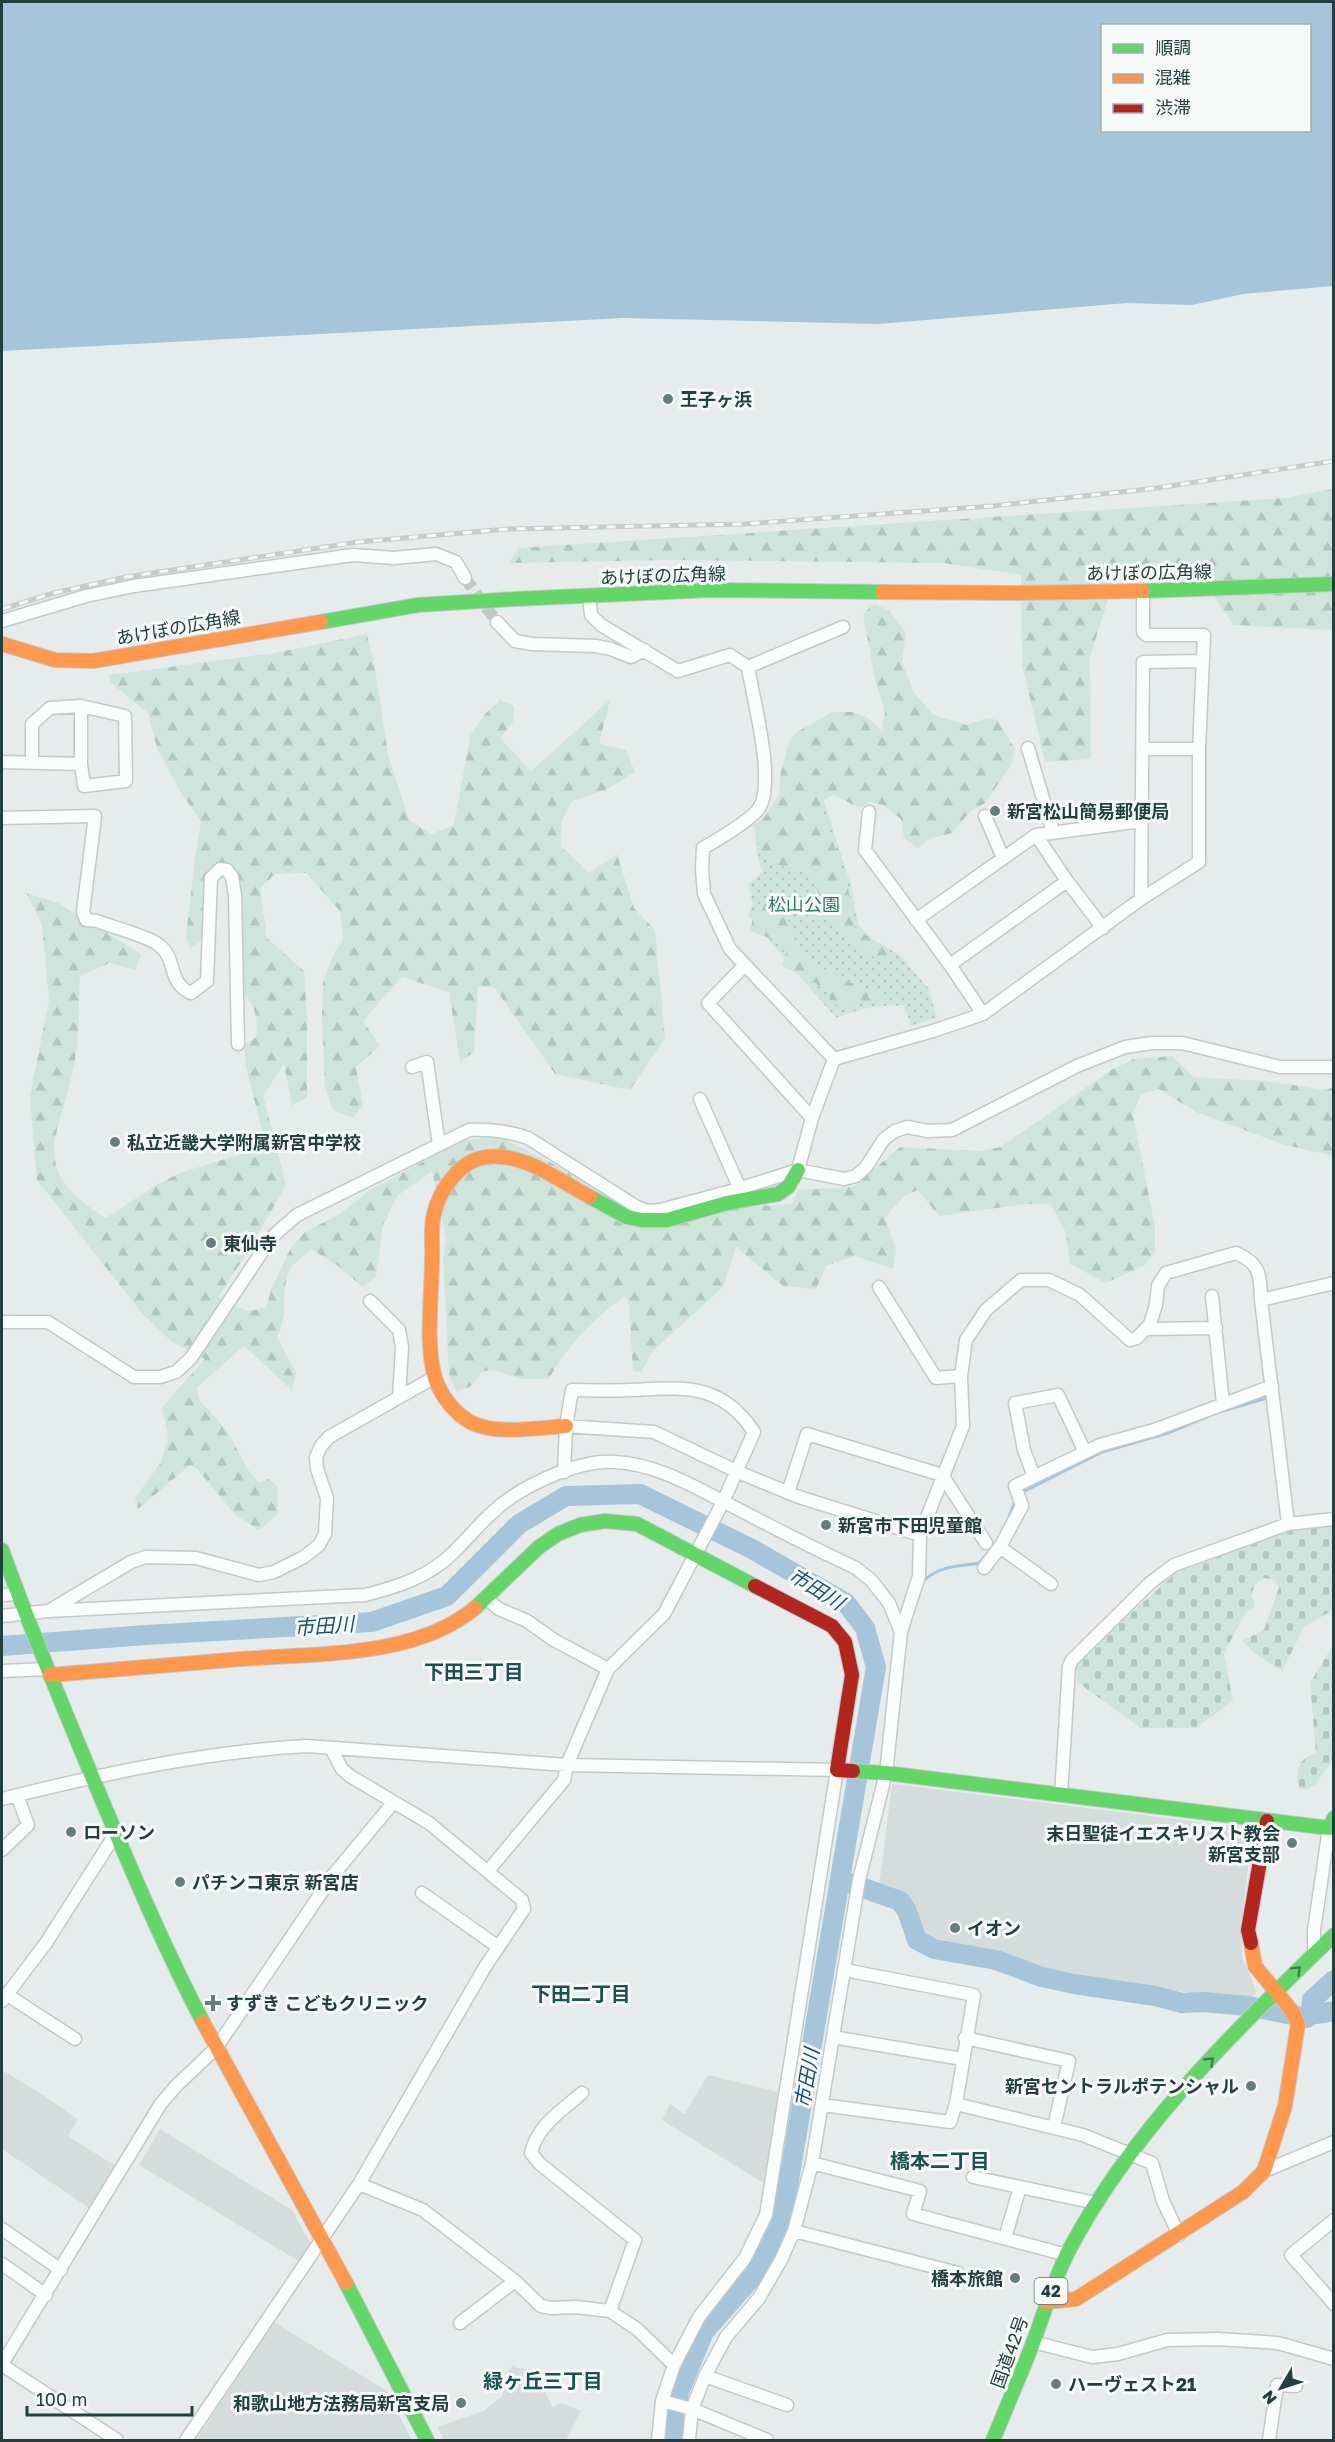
<svg xmlns="http://www.w3.org/2000/svg" width="1335" height="2442" font-family="'Golos Text','Noto Sans JP',sans-serif">
<defs>
<pattern id="grass-dots" width="8" height="8" patternUnits="userSpaceOnUse" patternTransform="scale(1.5)"><rect width="8" height="8" fill="#cfe5dc"/><path d="M2 2h.1M6 6h.1" fill="none" stroke="#b1c6be" stroke-width="1.8" stroke-linecap="round"/></pattern>
<pattern id="forest-firs" width="22" height="20" patternUnits="userSpaceOnUse" patternTransform="scale(1.5)"><rect width="22" height="20" fill="#cfe5dc"/><path d="M5 1l3.5 6h-7zM16 11l3.5 6h-7z" fill="#b1c6be"/></pattern>
<pattern id="cemetery-stones" width="16" height="16" patternUnits="userSpaceOnUse" patternTransform="scale(1.5)"><rect width="16" height="16" fill="#cfe5dc"/><path d="M2 7V4a2 2 0 0 1 4 0v3zM10 15v-3a2 2 0 0 1 4 0v3z" fill="#b1c6be"/></pattern>
</defs>
<rect width="100%" height="100%" fill="#e6eceb"/>
<path fill="#d4dddc" d="M892 1784 1240 1827 1251 1844 1241 1927 1242 1957 1257 1992 1246 2002 1039 1969 987 1951 926 1936 907 1901 879 1887Z
M2 2070 46 2097 78 2120 68 2136 117 2167 92 2210 2 2149Z
M708 2075 778 2092 765 2184 662 2120 670 2104 684 2114Z
M160 2129 292 2210 312 2246 302 2263 139 2165Z
M274 2322 387 2391 412 2440H196Z
M514 2365 517 2368 534 2370 553 2407 561 2403 581 2411 566 2440H444L437 2427 484 2411 502 2396 509 2369Z"/>
<path fill="url(#grass-dots)" d="M821 793 851 885 858 924 873 939 900 955 928 988 937 1017 911 1026 904 1006C879 1004 859 1009 836 1018L748 916 753 904 748 885 762 872 757 854 754 825 770 813Z"/>
<path fill="url(#forest-firs)" d="M1333 489V630L1233 625 1193 564 1116 574 1090 657 1091 759 1045 762 1022 664 1021 575 944 563 670 560 509 563 518 548 1284 498Z
M874 604 889 610 906 633 902 662 914 693 934 715 966 725 988 718 997 720 1015 749 1012 764 985 803 970 812 952 833 931 838 918 848 904 838 901 819 883 805 870 802 860 808 833 795 820 802 848 888 855 927 894 955 893 959 883 964 838 931 822 907 818 890 802 870 787 868 764 859 755 832 779 794 780 776 789 741 797 732 832 712H852L867 717 882 730 885 713 874 675 863 614Z
M367 634 375 668 388 755 409 820 431 834 454 825 470 736 486 713 500 700 514 706V720L500 738 531 771 610 700 599 744 626 750 635 772 606 790 572 801 562 820 561 846 589 873 617 854 634 908 655 930 665 1038 630 1090 555 1074 494 987 478 986 474 1052 460 1062 449 992 402 977 363 1021 380 1046 356 1067 363 1105 353 1118 333 1110 325 1088 322 1016 323 981 334 953 343 940 340 911 306 873 275 874 260 888 267 938 304 971 307 1014V1097L292 1105 284 1064 263 1095 286 1185 249 1250 218 1297 247 1311 266 1308 271 1290 291 1247 305 1232 338 1215 369 1191 461 1141 499 1136 561 1168 641 1213 792 1204 798 1190 853 1187 900 1147 979 1151 1001 1147 1111 1070 1133 1059 1172 1056 1194 1077 1266 1081 1326 1090 1333 1087V1156L1282 1144 1196 1112 1159 1089 1141 1094 1133 1115 1155 1227V1253L1143 1266 1106 1283 1070 1264 1066 1233 1051 1204H1025L939 1216 918 1190 904 1196 885 1218 896 1250 893 1269 854 1256 826 1266 816 1289 783 1286 736 1247 723 1287 653 1351 641 1372 633 1371 629 1307 626 1295C596 1317 567 1345 549 1379H521L493 1370 483 1371 470 1387 456 1391 449 1375 443 1259 446 1239 432 1171 397 1196 383 1225 376 1277 363 1287 338 1266 311 1249C305 1255 294 1262 290 1270 279 1291 290 1316 277 1336L296 1373 292 1390 244 1346 197 1387 198 1398 227 1431 249 1471 259 1483 269 1479 277 1486 278 1514 259 1530 235 1515 198 1470 190 1465 138 1509 135 1498 161 1462 168 1436 162 1407 205 1359 172 1342 141 1312 37 1180 30 1096 49 1000 42 925 26 893 58 903 141 954 135 970 110 963 80 976C78 1003 80 1033 75 1059 63 1134 22 1167 106 1218L156 1185 180 1173 266 1146 246 1067 244 1045 256 1037C258 1018 256 1007 243 993L240 894 218 865 205 930 200 942 190 949 186 936 195 857 201 821 181 793 157 748 148 713 110 682 109 675 275 653Z
M761 902 778 909 794 928 795 939 818 966 849 982 877 992 886 999 864 1002 842 1010C834 1003 829 995 822 988 810 977 796 972 782 966L787 951 777 941 750 931 755 910Z"/>
<path fill="url(#cemetery-stones)" d="M1333 1525V1610L1304 1627 1282 1671 1253 1652 1242 1641 1264 1630 1279 1587 1275 1580 1264 1578 1255 1585 1251 1595 1255 1604 1254 1608 1246 1612 1224 1653 1233 1701 1196 1728H1141L1077 1682V1661L1176 1573 1280 1532Z
M1333 1645V1760L1316 1784 1305 1790 1299 1788C1294 1770 1299 1758 1316 1753L1310 1683Z"/>
<path fill="#a6c4da" fill-rule="evenodd" d="M2 2H1333V286L1243 294 1192 305 1127 303 878 324 623 318 2 351ZM1102 26H1310V130H1102Z"/>
<g fill="none" stroke-linecap="round" stroke-linejoin="round">
<path stroke="#a6c4da" stroke-width="3" d="M1021 1493 1102 1452 1168 1433 1216 1413 1267 1398
M1007 1522 1016 1498
M924 1580C943 1565 956 1567 979 1563L988 1553"/>
<path stroke="#a6c4da" stroke-width="20" d="M2 1646 146 1635 372 1622 447 1596 519 1524 566 1496 640 1494 752 1549 846 1603 865 1628 876 1667 782 2221 755 2274 704 2332 679 2392 674 2440
M841 1880 900 1901 907 1911 917 1940 934 1949 996 1960 1042 1977 1074 1984 1155 1996 1182 2003 1203 2002 1248 2006 1307 2018 1311 2015 1334 2011
M1311 2015 1312 2000 1334 1980"/>
<path stroke="#bfc9c9" stroke-width="12" stroke-dasharray="12 6" stroke-linecap="butt" d="M465 578 497 622"/>
<g stroke="#c3c9c8" stroke-width="15">
<path id="street" d="M589 596 591 615 601 625 678 671 730 655 748 667C753 699 776 782 759 808 754 818 714 842 703 848L702 869 704 894 730 949 834 1059
M2 621 86 596 134 586 353 555 394 558 436 554 456 562 465 578
M497 622 515 641 532 644 596 646 611 649 631 657 645 650
M748 667 843 627
M81 706V764
M1028 748 1053 832
M1142 749H1199
M2 762 81 764 84 786 126 781 125 716 81 706 50 708 32 724V761
M869 812 865 850 950 965 983 1014
M985 816 1003 858
M2 818 95 816 83 912 86 920 97 921C112 927 148 936 159 945 178 960 167 983 191 993L207 981 211 878 220 869 227 870 232 877 235 895 238 1044
M1036 835 1067 881 1103 928
M1141 899 1143 662 1203 661
M916 920 1036 835 1142 821
M745 965 708 1003 812 1118
M950 965 1067 881
M834 1059 933 1031 983 1014 1141 899 1199 862V749L1204 635H1146L1143 632V590
M412 1067 427 1062 439 1145
M700 1099 740 1189
M798 1170 812 1118 834 1059
M879 1287 936 1378 961 1376
M1212 1296 1223 1404
M1261 1300 1334 1283
M370 1301 399 1330 402 1347 399 1397
M2 1322H48L134 1377H160L176 1372 191 1358 272 1237 297 1215 469 1130C491 1129 508 1131 528 1138L637 1207 647 1211 660 1210 735 1190 798 1170 844 1179 856 1176 866 1167 884 1139 895 1131 907 1127 928 1131 952 1130 1077 1066 1125 1047 1152 1043H1182L1280 1067H1334
M1146 1329 1216 1328
M566 1426 654 1432 738 1472 799 1497 920 1535
M1034 1477 1024 1450 1015 1403 1058 1395 1085 1452
M788 1493 807 1434 942 1475 986 1543
M1000 1547 1051 1584
M984 1568 1000 1547 1022 1506 1015 1486 1100 1445 1154 1430 1272 1386
M2 1595 17 1594
M486 1598 499 1609 527 1621 554 1640 608 1669
M52 1609 131 1562 146 1557 196 1558 259 1575 274 1572 304 1557 319 1545 325 1534 327 1498 317 1469 316 1457 321 1446 329 1437 435 1377
M2 1616 48 1611 365 1595C397 1587 429 1577 454 1552 470 1536 484 1518 502 1504 529 1483 581 1459 615 1462 658 1464 696 1488 734 1507 774 1528 815 1549 856 1568L871 1580 889 1603 901 1632 886 1773 859 1880 812 2163 794 2231 781 2260 759 2298 726 2337 705 2376 692 2409 689 2440
M901 1632 919 1576 920 1535 963 1426 961 1376 966 1340 986 1310 1021 1280H1049L1080 1295 1130 1340 1137 1338 1150 1324 1156 1305 1158 1286 1166 1273 1236 1253C1261 1264 1260 1275 1261 1300L1288 1524
M2 1671 48 1669
M1061 1795 1069 1666 1072 1660 1150 1583 1174 1565 1288 1524 1334 1519
M2 1799C101 1774 203 1752 306 1746L567 1765 837 1770 766 2215 745 2258 699 2317 674 2365 662 2401 658 2440
M2 1850 28 1825 17 1795
M488 1871 564 1780 567 1765 608 1669 664 1614 723 1502 754 1432C720 1381 682 1388 629 1390 610 1391 591 1390 572 1390L566 1426 564 1472
M422 1893 497 1946
M1314 1952V1930L1329 1828
M6 1994 75 2039
M2 2001 46 1943 116 1833
M833 2037 962 2059
M965 2038 1069 2061 1054 2127
M582 2093C561 2111 537 2126 531 2153L540 2164 635 2240 610 2311
M956 2104 1083 2135 1152 2163 1163 2201 1179 2235
M822 2105 950 2122 956 2104 974 1995 845 1970
M812 2163 920 2191 913 2214 1067 2255
M1264 2171 1334 2142
M973 2177 1096 2203
M359 2184 423 2210 515 2281 541 2306 551 2308 576 2307 610 2311 637 2329 674 2365
M1334 2220 1291 2255 1334 2304
M2 2229 61 2270
M794 2231 958 2273
M1005 2238 1020 2187
M2 2264 46 2295
M460 2323 515 2281
M1033 2342 1092 2357 1118 2354 1167 2340 1218 2339 1278 2343 1334 2359
M2 2364 160 2105 176 2086 216 2048 334 1874 393 1803
M2 2365 117 2440
M705 2376 787 2405
M662 2401 692 2409 767 2440
M186 2440 359 2184 485 1967 524 1909 522 1900 429 1823 350 1776 342 1769 331 1748
M1269 2440 1277 2385 1296 2386"/>
</g>
<g stroke="#c2c9c9" stroke-width="16">
<path id="fast" d="M1143 591 1334 584
M321 622 418 605 515 599 711 590 882 592
M590 1197 627 1217 642 1220H667L727 1203 778 1194 788 1187 798 1170
M2 1550C29 1626 60 1699 91 1774 126 1857 161 1942 203 2022
M475 1608 539 1547 558 1534 580 1525 605 1521 637 1524 755 1586
M853 1771 886 1773 1329 1828 1334 1818
M346 2283 427 2440
M993 2440C1006 2408 1020 2376 1033 2343 1044 2313 1053 2283 1067 2254 1131 2130 1235 2031 1334 1935"/>
</g>
<g stroke="#c2c9c9" stroke-width="16">
<path id="slow" d="M882 592 1013 593 1143 591
M2 644 55 660 93 661 321 622
M566 1426C538 1428 497 1435 472 1423 455 1414 441 1396 435 1378 425 1344 432 1295 432 1260 433 1245 430 1228 434 1214 439 1191 460 1160 486 1157 523 1152 558 1180 590 1197
M50 1675C114 1670 178 1664 242 1659 317 1653 415 1658 475 1608
M203 2022 346 2283
M1046 2302 1076 2299 1243 2192 1264 2171 1285 2106 1298 2024 1292 2011 1255 1966 1251 1943"/>
</g>
<g stroke="#c2c9c9" stroke-width="16">
<path id="jam" d="M755 1586 832 1626 845 1642 852 1675 837 1770 853 1771
M1251 1943 1248 1930 1267 1821"/>
</g>
<use href="#street" stroke="#fbfcfc" stroke-width="12"/>
<use href="#fast" stroke="#63d668" stroke-width="14"/>
<use href="#slow" stroke="#ff974d" stroke-width="14"/>
<use href="#jam" stroke="#b3261e" stroke-width="14"/>
<g stroke="#c7cccc" stroke-width="5">
<path id="rail" d="M2 609 54 593 126 577 358 542 508 529 744 524 992 506 1157 488 1334 461"/>
</g>
<use href="#rail" stroke="#f5faf9" stroke-width="3" stroke-dasharray="9" stroke-linecap="butt"/>
</g>
<defs><path id="oneway-chevron" d="M-2-3.5L2.5 0L-2 3.5" fill="none" stroke-width="1.6" stroke-linecap="round" stroke-linejoin="round" transform="scale(1.5)"/></defs>
<g stroke="#3d7b50">
<use href="#oneway-chevron" transform="translate(1297 1970) rotate(-45)"/>
<use href="#oneway-chevron" transform="translate(1210 2061) rotate(-45)"/>
</g>
<g fill="#677c7c" stroke="#f5faf9" stroke-width="2">
<circle cx="668" cy="399" r="6"/>
<circle cx="995" cy="811" r="6"/>
<circle cx="115" cy="1142" r="6"/>
<circle cx="211" cy="1243" r="6"/>
<circle cx="826" cy="1525" r="6"/>
<circle cx="71" cy="1832" r="6"/>
<circle cx="1292" cy="1843" r="6"/>
<circle cx="180" cy="1882" r="6"/>
<circle cx="955" cy="1928" r="6"/>
<path d="M210 1994h6v6h6v6h-6v6h-6v-6h-6v-6h6z"/>
<circle cx="1251" cy="2086" r="6"/>
<circle cx="1015" cy="2278" r="6"/>
<circle cx="1056" cy="2384" r="6"/>
<circle cx="461" cy="2403" r="6"/>
</g>
<g text-anchor="middle" dominant-baseline="central" stroke-width="6" stroke-linejoin="round" paint-order="stroke">
<rect fill="#f5faf9" stroke="#627778" stroke-width="1.5" x="1034.5" y="2278" width="33" height="26" rx="4.5"/>
<g font-size="16" font-weight="bold" fill="#233f40">
<text x="1051" y="2291">42</text>
</g>
<g font-size="18" font-weight="bold" fill="#233f40" stroke="#f5faf9" text-anchor="start">
<text x="680" y="399">王子ヶ浜</text>
<text x="1007" y="811">新宮松山簡易郵便局</text>
<text x="127" y="1142">私立近畿大学附属新宮中学校</text>
<text x="223" y="1243">東仙寺</text>
<text x="838" y="1525">新宮市下田児童館</text>
<text x="83" y="1832">ローソン</text>
<text x="1280" y="1833" text-anchor="end">末日聖徒イエスキリスト教会<tspan x="1280" dy="21">新宮支部</tspan></text>
<text x="192" y="1882">パチンコ東京 新宮店</text>
<text x="967" y="1928">イオン</text>
<text x="226" y="2003">すずき こどもクリニック</text>
<text x="1239" y="2086" text-anchor="end">新宮セントラルポテンシャル</text>
<text x="1003" y="2278" text-anchor="end">橋本旅館</text>
<text x="1068" y="2384">ハーヴェスト21</text>
<text x="449" y="2403" text-anchor="end">和歌山地方法務局新宮支局</text>
</g>
<g font-size="18" fill="#233f40" stroke="#f5faf9">
<text transform="translate(1149 572) rotate(-1)">あけぼの広角線</text>
<text transform="translate(663 575) rotate(-2)">あけぼの広角線</text>
<text transform="translate(178 627) rotate(-10)">あけぼの広角線</text>
<text transform="translate(1009 2352) rotate(-70)">国道42号</text>
</g>
<g font-size="18" fill="#2c785f" stroke="#f5faf9">
<text x="804" y="904">松山公園</text>
</g>
<g font-size="20" font-style="italic" fill="#1b507d" stroke="#f5faf9">
<text transform="translate(817 1588) rotate(32)">市田川</text>
<text transform="translate(324 1625) rotate(-4)">市田川</text>
<text transform="translate(806 2078) rotate(-80)">市田川</text>
</g>
<g font-size="20" font-weight="bold" fill="#1e5052" stroke="#f5faf9">
<text x="474" y="1671">下田三丁目</text>
<text x="581" y="1993">下田二丁目</text>
<text x="940" y="2160">橋本二丁目</text>
<text x="543" y="2380">緑ヶ丘三丁目</text>
</g>
</g>
<rect width="1335" height="2442" fill="none" stroke="#233f40" stroke-width="6"/>
<rect x="1101" y="24" width="210" height="108" fill="#f5faf9" stroke="#a1afaf" stroke-width="1.5"/>
<rect x="1113" y="44" width="30" height="9" fill="#63d668" stroke="#a1afaf" stroke-width="1.5"/>
<text x="1155" y="54" font-size="18" fill="#233f40">順調</text>
<rect x="1113" y="74" width="30" height="9" fill="#ff974d" stroke="#a1afaf" stroke-width="1.5"/>
<text x="1155" y="84" font-size="18" fill="#233f40">混雑</text>
<rect x="1113" y="104" width="30" height="9" fill="#b3261e" stroke="#a1afaf" stroke-width="1.5"/>
<text x="1155" y="114" font-size="18" fill="#233f40">渋滞</text>
<g transform="translate(1281 2388) rotate(231)" stroke="#f5faf9" stroke-width="4.5" paint-order="stroke">
<path d="M0-4.5L10 22L0 15L-10 22Z" fill="#233f40"/>
<text y="-9" font-size="16" font-weight="bold" text-anchor="middle" fill="#233f40">N</text>
</g>
<path d="M27 2406v9h165v-9" fill="none" stroke="#233f40" stroke-width="3"/>
<text x="36" y="2406" font-size="18" fill="#233f40" stroke="#f5faf9" stroke-width="4.5" paint-order="stroke">100 m</text>
</svg>
